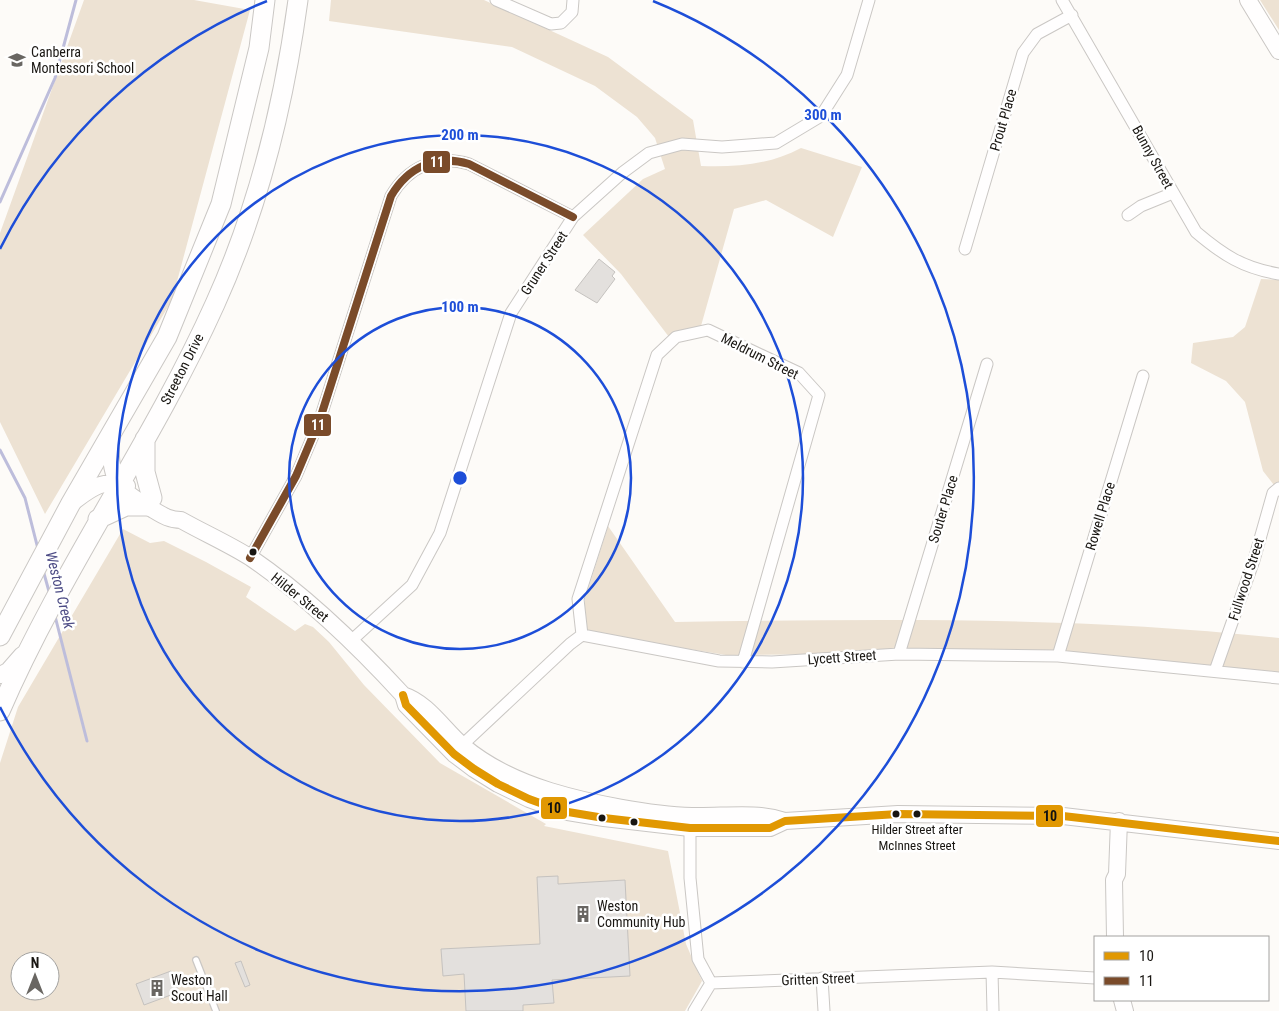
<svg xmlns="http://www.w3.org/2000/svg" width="1279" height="1011" font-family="'Roboto Condensed',sans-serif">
<rect width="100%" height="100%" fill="#fdfbf8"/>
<path fill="#ede2d3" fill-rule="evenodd" d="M84 0H194L250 10 172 300 45 514 0 422V233Z
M331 0H484L608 57 693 120 701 166C737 167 769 165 801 148L862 167 833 237 766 200 734 209 701 326 669 337 621 274 583 235 643 179 665 169 655 138 637 117 595 86 512 47 329 21Z
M1260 0H1279V30Z
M1261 279 1279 280V482L1274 485 1263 471 1245 402 1226 381 1191 363 1193 343 1233 337 1245 327Z
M608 526 675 622C876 619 1079 616 1279 638V679L1056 652 726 655 584 632 585 599Z
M123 529 150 543 164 541 206 562 251 587 246 597 295 631 305 624 313 627 329 642 364 685 440 763 546 824 544 826 668 851 686 944 702 981 685 1011H0V763L18 707ZM20 961H50V991H20Z"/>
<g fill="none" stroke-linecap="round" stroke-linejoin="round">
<path stroke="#bdbddb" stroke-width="3" d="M0 202 55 78 76 0
M0 450 25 498 38 549
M43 570 50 595
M55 616 87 741"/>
</g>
<path fill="#e3e0dd" stroke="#c5c2bf" d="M599 259 615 272 612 276 615 279 597 303 575 290Z
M558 876V884L625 880 630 976 552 980 554 1003 523 1005V1011H466L464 974 443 976 441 949 540 944 537 877Z
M241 961 250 985 245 987 235 963Z
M171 971 179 992 144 1005 136 984Z"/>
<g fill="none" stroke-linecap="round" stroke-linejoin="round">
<g stroke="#cac7c4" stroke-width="8">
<path id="lane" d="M196 960 216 1011"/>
</g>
<g stroke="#cac7c4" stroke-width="13">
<path id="street" d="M496 0 551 24 561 23 572 12 573 0
M1062 0 1196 232C1223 255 1243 268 1279 274
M1128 215 1141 206 1173 193
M965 249 1023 53 1037 34 1072 15
M250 558 296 476 320 419 391 196C408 167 436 154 469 164L573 217
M582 635 578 599 657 355 676 337 708 330 799 373 819 395 743 662
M352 640 412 585 440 533 511 313 573 217 622 173 649 153 682 144 722 147 776 143 821 116 847 75 869 0
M899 654 987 364
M1058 656 1143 376
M1215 671 1254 560 1273 493 1279 488
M458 749 570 644 582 635 719 661 772 662 899 654 1058 656 1279 678
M690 820V878L698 959 711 983 992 972 1095 978
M992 972 993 1011
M822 978 824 1011
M694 1011 711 983"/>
</g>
<g stroke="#cac7c4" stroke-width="18">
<path id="secondary" d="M1248 0 1279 51
M110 435C111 479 113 487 152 509 162 515 169 520 181 520 204 533 229 544 251 558 308 597 357 645 403 695 428 703 444 730 463 746 488 767 518 781 550 791 589 803 651 815 692 816 723 817 755 811 785 821
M73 502C93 487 102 479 127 486
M0 675 8 671 22 655
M403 695 406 705 454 754 474 769 498 784 529 799 562 811 604 818 690 828H770L785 821 898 814 1063 816 1279 841
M1115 937 1114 880 1117 874 1119 821
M1122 1000 1125 1011"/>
</g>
<g stroke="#cac7c4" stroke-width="21">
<path id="primary" d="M145 439V472L152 498
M98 519 126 506H147
M0 636 71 503 167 337 221 204 259 48 265 0
M0 711C61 570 152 444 215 304 258 209 284 104 298 0"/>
</g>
<use href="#lane" stroke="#fffefe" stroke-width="5.5"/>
<use href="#street" stroke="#fffefe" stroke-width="11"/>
<use href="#secondary" stroke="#fffefe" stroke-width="16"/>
<use href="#primary" stroke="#fffefe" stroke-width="19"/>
<g stroke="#fff" stroke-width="11">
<path id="bus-1" d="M403 695 406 705 454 754 474 769 498 784 529 799 562 811 604 818 690 828H770L785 821 898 814 1063 816 1279 841"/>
</g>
<g stroke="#fff" stroke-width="11">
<path id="bus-2" d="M250 558 296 476 320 419 391 196C408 167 436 154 469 164L573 217"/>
</g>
<use href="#bus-1" stroke="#e19802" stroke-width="8"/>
<use href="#bus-2" stroke="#7a4b2a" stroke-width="8"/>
</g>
<g fill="none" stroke="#1d4ed8" stroke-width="2.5">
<circle cx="460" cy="478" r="171"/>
<circle cx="460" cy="478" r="343"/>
<path d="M0 249A514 514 0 0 1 267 1M653 1A514 514 0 1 1 0 707"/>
</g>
<defs>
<g id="school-bare" transform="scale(1.35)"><path d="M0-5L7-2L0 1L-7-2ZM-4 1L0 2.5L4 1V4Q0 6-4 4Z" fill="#696662" stroke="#fff" stroke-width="2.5" paint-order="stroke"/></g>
<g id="building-bare" transform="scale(1.35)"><path d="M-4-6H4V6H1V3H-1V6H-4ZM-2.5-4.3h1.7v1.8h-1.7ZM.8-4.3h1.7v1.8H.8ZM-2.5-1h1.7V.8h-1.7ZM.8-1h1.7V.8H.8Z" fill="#696662" stroke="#fff" stroke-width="2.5" paint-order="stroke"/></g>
</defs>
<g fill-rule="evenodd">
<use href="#school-bare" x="17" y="60"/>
<use href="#building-bare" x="583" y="914"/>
<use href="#building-bare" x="157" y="988"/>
</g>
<g fill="#191612" stroke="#fff" stroke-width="2">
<circle cx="253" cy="552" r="4.5"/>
<circle cx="896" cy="814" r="4.5"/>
<circle cx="917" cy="814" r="4.5"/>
<circle cx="602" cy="818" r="4.5"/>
<circle cx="634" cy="822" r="4.5"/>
</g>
<g text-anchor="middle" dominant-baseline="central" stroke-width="5" stroke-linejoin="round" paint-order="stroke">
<g font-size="13" fill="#191612" stroke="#fff">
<text x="917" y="829">Hilder Street after<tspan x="917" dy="16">McInnes Street</tspan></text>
</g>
<g font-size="14" fill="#191612" stroke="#fff" text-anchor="start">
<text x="31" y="52">Canberra<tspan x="31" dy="16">Montessori School</tspan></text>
<text x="597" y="906">Weston<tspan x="597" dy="16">Community Hub</tspan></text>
<text x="171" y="980">Weston<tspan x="171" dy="16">Scout Hall</tspan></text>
</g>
<g font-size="14" fill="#191612" stroke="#fff">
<text transform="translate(1003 120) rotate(-74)">Prout Place</text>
<text transform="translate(1153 157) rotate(61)">Bunny Street</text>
<text transform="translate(544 263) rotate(-57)">Gruner Street</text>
<text transform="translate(760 356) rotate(27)">Meldrum Street</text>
<text transform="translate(182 369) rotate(-63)">Streeton Drive</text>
<text transform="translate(943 509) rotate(-73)">Souter Place</text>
<text transform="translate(1100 516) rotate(-73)">Rowell Place</text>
<text transform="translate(1246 579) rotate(-72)">Fullwood Street</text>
<text transform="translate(300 597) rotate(39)">Hilder Street</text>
<text transform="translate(842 657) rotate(-4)">Lycett Street</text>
<text transform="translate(818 979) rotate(-2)">Gritten Street</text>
</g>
<g font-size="15" font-style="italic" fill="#4e4d86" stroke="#fff">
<text transform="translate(60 590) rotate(76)">Weston Creek</text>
</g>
</g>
<circle cx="460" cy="478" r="8" fill="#1d4ed8" stroke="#fff" stroke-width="2.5"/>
<g font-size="15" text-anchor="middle" font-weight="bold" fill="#1d4ed8" stroke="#fff" stroke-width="5" stroke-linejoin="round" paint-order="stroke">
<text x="823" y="120">300 m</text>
<text x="460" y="140">200 m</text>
<text x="460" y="312">100 m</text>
</g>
<g stroke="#fff" stroke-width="2">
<rect x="422" y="150" width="29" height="24" rx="5" fill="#7a4b2a"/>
<rect x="303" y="413" width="29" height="24" rx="5" fill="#7a4b2a"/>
<rect x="540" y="796" width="28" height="24" rx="5" fill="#e19802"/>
<rect x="1035" y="804" width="29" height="24" rx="5" fill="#e19802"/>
</g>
<g font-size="14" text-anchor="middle" font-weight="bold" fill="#fff">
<text x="437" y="167">11</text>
<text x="318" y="430">11</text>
</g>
<g font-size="14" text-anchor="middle" font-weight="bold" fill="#111">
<text x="554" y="813">10</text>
<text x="1050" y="821">10</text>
</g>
<rect x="1094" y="936" width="175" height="65" fill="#ffffff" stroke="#a3a2a0"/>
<rect x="1104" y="952" width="25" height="8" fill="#e19802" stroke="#a3a2a0"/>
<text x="1139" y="961" font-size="15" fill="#191612">10</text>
<rect x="1104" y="977" width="25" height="8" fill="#7a4b2a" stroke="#a3a2a0"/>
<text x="1139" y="986" font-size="15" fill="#191612">11</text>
<g transform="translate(35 976)"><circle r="24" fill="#ffffff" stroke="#a3a2a0"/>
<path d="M0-4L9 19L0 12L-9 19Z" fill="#696662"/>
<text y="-8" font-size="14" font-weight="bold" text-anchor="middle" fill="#191612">N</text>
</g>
</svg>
